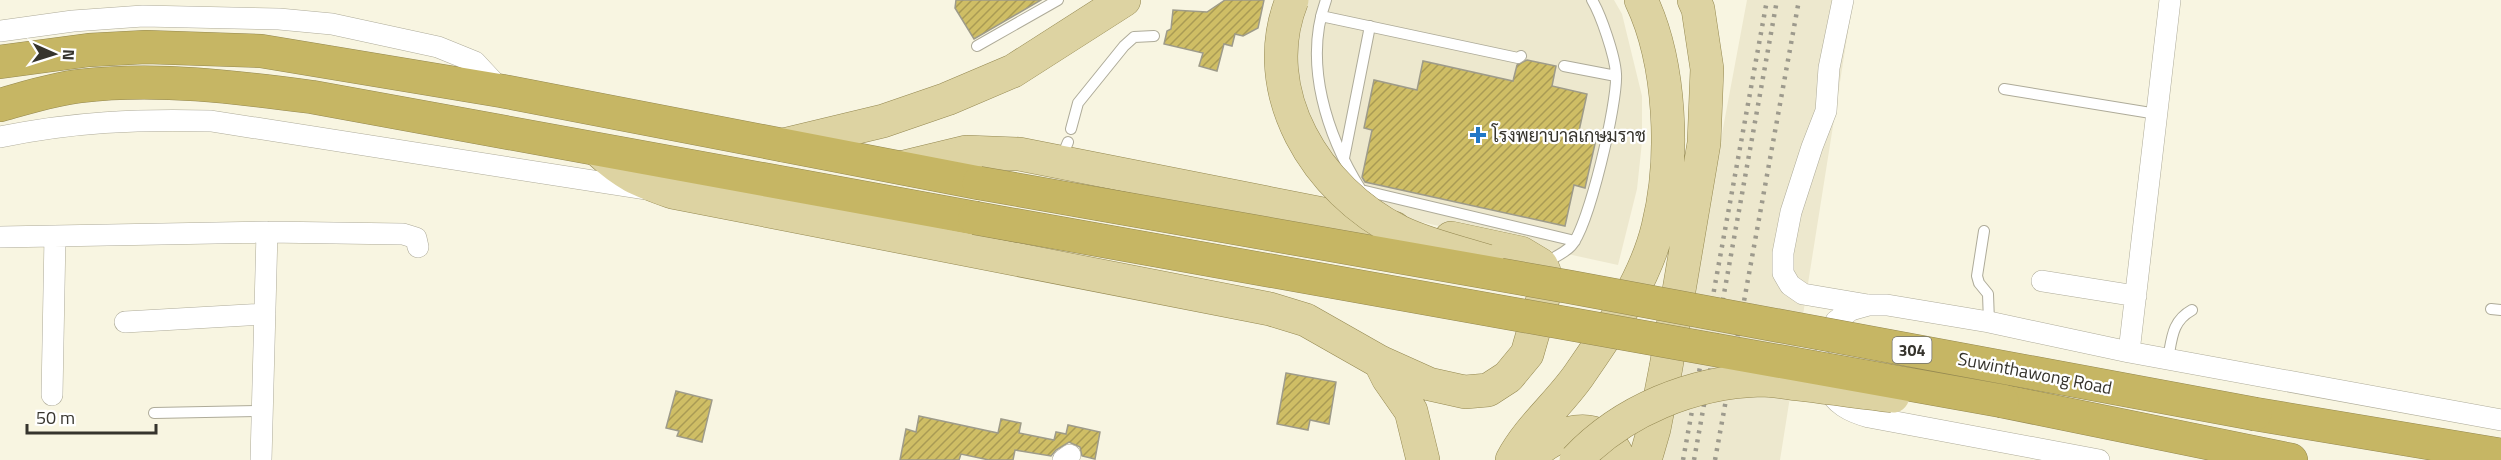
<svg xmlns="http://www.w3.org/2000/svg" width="2501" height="460" font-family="'Titillium Web',Sarabun,sans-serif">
<defs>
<pattern id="building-hatch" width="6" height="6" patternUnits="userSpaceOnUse" patternTransform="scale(1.5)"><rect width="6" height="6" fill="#cfbe65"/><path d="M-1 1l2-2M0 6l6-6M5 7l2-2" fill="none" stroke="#a99b54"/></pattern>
</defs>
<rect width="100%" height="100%" fill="#f8f5e1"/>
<path fill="#ede8ce" d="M1308 0H1614L1622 14 1642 96V142L1637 189 1618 265 1407 219 1361 190 1309 128 1292 66 1298 29Z
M1747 0H1853L1780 460H1661Z"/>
<path fill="url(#building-hatch)" stroke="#9e9b89" stroke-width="1.5" d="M956 0H1041L974 39 955 8Z
M1225 0H1264L1258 28 1243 36 1235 34 1232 46 1224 44 1217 71 1199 66 1203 53 1164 44 1167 31 1171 29 1173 10 1207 12Z
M1527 60 1556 66 1552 86 1587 94 1579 131 1597 135 1585 188 1574 185 1565 226 1365 182 1362 177 1372 130 1364 128 1374 80 1417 90 1423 61 1513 81 1517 65Z
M1286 373 1336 382 1329 424 1310 420 1308 430 1277 424Z
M676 391 712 400 702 442 677 436 679 431 666 428Z
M919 416 998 433 1001 419 1021 423 1019 433 1054 440 1056 432 1066 434 1068 425 1100 432 1095 459 1082 456 1080 447 1069 442 1056 450 1051 456 1015 450 1013 460H989L961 454 959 460H900L906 429 916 432Z"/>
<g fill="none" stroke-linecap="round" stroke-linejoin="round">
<g stroke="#aeab99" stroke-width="12">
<path id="lane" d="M1326 0C1303 63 1327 136 1361 190L1575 241
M1321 16 1518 58 1521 56
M977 46 1058 0
M1564 66 1616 76
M2004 89 2157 114
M1071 129 1078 103 1124 46 1134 37 1154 36
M1344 158 1370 26
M1061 159 1068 142
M1984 231 1977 276 1979 283 1988 294 1989 322
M1544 263C1553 258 1565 253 1571 246 1589 227 1618 101 1616 74 1615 56 1601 15 1592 0
M2491 309 2501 310
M2168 359C2172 338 2172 321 2192 310
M154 413 262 411"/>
</g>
<g stroke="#aeab99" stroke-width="22">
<path id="street" d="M1843 0 1829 68 1826 111 1812 147 1791 212 1783 253V273L1790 285 1803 294 1868 305
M0 31 73 21 143 16 279 19 332 24 438 47 475 62 502 91
M0 137C73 122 136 119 211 121L645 189
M0 237 267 232 403 234 416 238 418 247
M2042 281 2136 296
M125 322 265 314
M1824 343 1836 321 1851 310 1869 305H1887L1989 322 2129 352 2501 420
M2129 352 2170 0
M1826 385C1834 404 1850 412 1869 417L2099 460
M52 395 55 236
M261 460 267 232
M1063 460 1070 455"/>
</g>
<g stroke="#948851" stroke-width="34">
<path id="primary" d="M783 145 883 121 947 99 1013 71 1124 0
M598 150C625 175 638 180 672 192L1270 309 1306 320 1380 362 1429 384 1465 392 1488 390 1508 377 1527 354 1546 288 1544 271 1541 265 1521 253 1451 238
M904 167 966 152 1019 154 1394 228
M1380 362 1388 378 1411 411 1423 460
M1512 460C1529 428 1558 405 1579 375 1610 330 1645 281 1658 227 1675 159 1671 63 1641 0
M1528 460C1552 432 1602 413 1619 460
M1645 460 1654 429 1666 367 1704 143 1707 69 1698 9 1694 0"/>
</g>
<g stroke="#948851" stroke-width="34">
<path id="highway" d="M0 62 89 50 146 47 261 51 502 91 979 183
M0 105C26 98 53 89 80 86 157 77 236 87 312 97L975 218
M2002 401 2291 460
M2255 414 2501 455"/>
</g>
<use href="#lane" stroke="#fff" stroke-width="10"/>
<use href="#street" stroke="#fff" stroke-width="21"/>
<use href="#primary" stroke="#ddd3a2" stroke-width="33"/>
<use href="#highway" stroke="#c6b664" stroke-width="33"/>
<path stroke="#9d9a8d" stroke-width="4.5" stroke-dasharray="3 6" stroke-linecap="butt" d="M1683 460 1767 0
M1694 460 1777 0
M1715 460 1799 0"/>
<g stroke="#948851" stroke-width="34" stroke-linecap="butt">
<path id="primary-bridge" d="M1292 0C1255 92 1317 191 1400 232 1427 245 1459 252 1487 261
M1576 460C1623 410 1693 382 1761 380 1776 380 1792 384 1806 385 1835 389 1864 392 1893 396"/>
</g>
<g stroke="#948851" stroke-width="34" stroke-linecap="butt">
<path id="highway-bridge" d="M979 183 1570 287 2255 414
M975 218 2002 401"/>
</g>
<use href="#primary-bridge" stroke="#ddd3a2" stroke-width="33"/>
<use href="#highway-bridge" stroke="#c6b664" stroke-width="33"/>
</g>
<path fill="#2177c5" stroke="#fff" stroke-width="2" d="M1475 126h6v6h6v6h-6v6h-6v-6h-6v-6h6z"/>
<g text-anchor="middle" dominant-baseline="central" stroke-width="4.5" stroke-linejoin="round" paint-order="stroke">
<rect fill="#fff" stroke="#72716c" stroke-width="1.5" x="1892.5" y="337" width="39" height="26" rx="4.5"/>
<g font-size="16" font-weight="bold" fill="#36342d">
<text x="1912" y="350">304</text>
</g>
<g font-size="18" fill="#36342d" stroke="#fff" text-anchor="start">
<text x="1492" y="135">โรงพยาบาลเกษมราช</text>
</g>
<g font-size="18" fill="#36342d" stroke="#fff">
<text transform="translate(2035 373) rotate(11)">Suwinthawong Road</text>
</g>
</g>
<g transform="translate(54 54) rotate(93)" stroke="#ffffff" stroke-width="4.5" paint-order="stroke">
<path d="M0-4.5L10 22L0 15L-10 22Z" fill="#36342d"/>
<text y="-9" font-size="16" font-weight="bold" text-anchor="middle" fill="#36342d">N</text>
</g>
<path d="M27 424v9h129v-9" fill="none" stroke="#36342d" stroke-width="3"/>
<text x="36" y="424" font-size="18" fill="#36342d" stroke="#ffffff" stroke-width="4.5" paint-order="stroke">50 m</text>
</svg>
